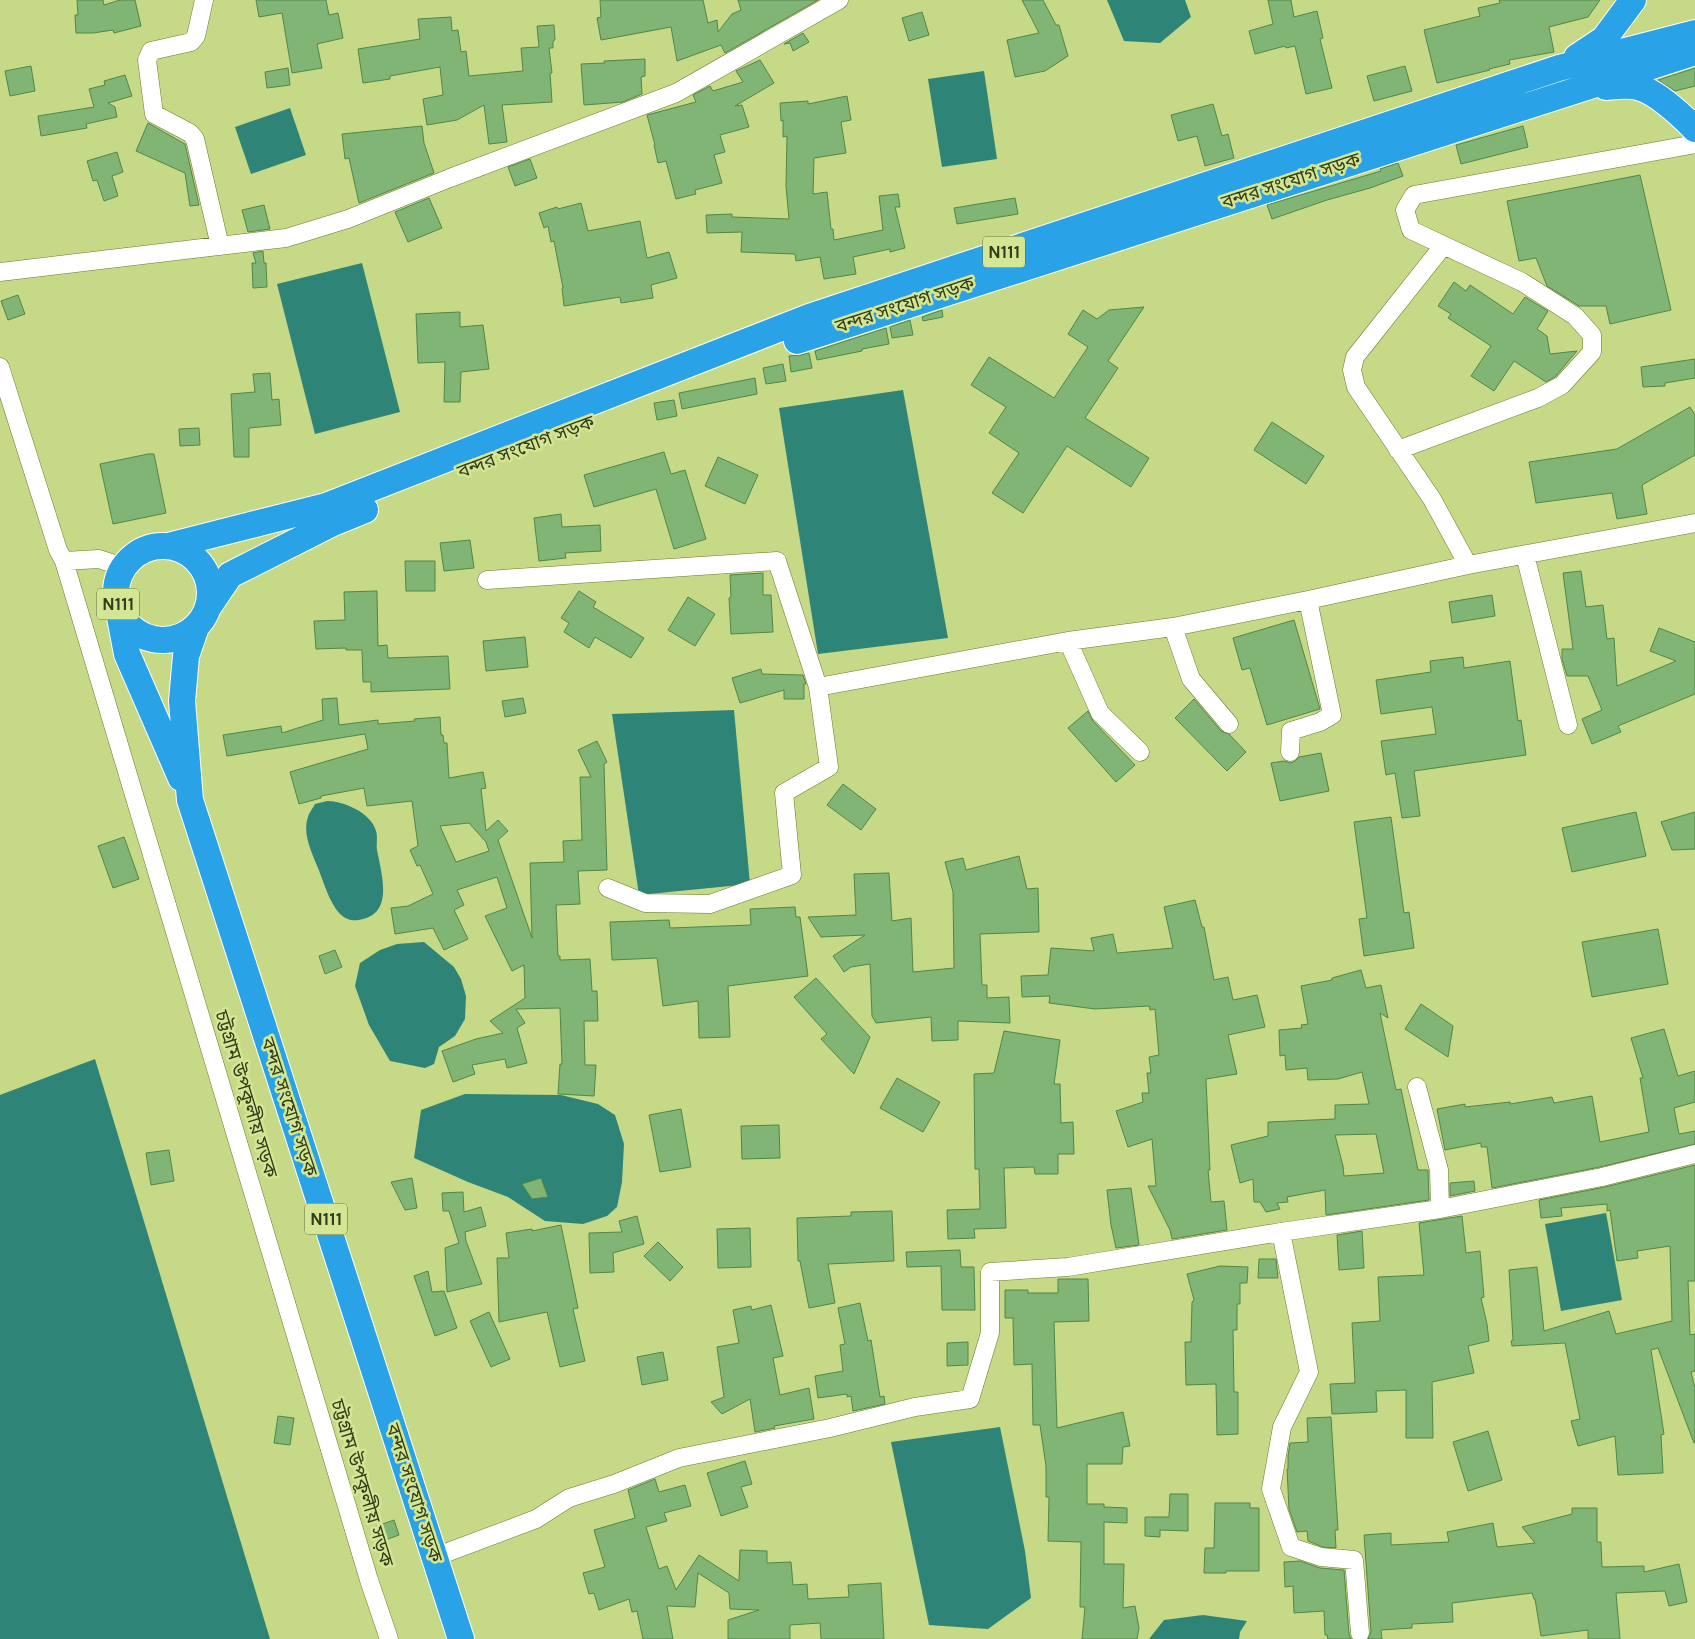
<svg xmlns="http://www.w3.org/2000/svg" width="1695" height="1639" font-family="Karla,'Noto Sans Bengali',sans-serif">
<rect width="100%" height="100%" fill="#c5d987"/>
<path fill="#2e8476" d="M1107 0H1185L1191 17 1160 43 1124 41Z
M984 71 997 159 942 167 928 79Z
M290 108 306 155 251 174 235 127Z
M362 263 400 412 315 434 277 284Z
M903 390 948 638 818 654 779 408Z
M734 710 750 884 639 895 612 714Z
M327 801C344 801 371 813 376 831 378 837 376 844 377 850 381 872 394 912 363 919 353 922 346 920 339 913 329 901 324 883 318 868 312 853 302 834 308 817 309 813 313 808 315 804Z
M424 942 454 967 461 979 466 996 465 1019 455 1036 439 1047 434 1064 425 1068 390 1061 369 1025 355 986 360 963 380 950 397 944Z
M95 1059 270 1639H0V1095Z
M465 1094 561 1095 598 1104 615 1115 624 1144 622 1182 617 1207 607 1216 583 1224 545 1221 508 1197 468 1182 414 1158 421 1110Z
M1606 1213 1622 1300 1561 1311 1545 1224Z
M1000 1427 1025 1551 1031 1598 988 1629 929 1625 891 1442Z
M1203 1615 1247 1621 1240 1632 1239 1639H1149L1164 1620Z"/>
<path fill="#81b575" stroke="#528646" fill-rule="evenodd" d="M77 0H103L104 5 120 0H135L141 26 114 33 113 30 93 33H76L75 15H78Z
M256 0H326L329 15 338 13 343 38 317 44 322 68 292 73 282 13 259 17Z
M600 0H703L708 23 717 20 718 32 732 14 741 10 738 0H818L725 53 721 45 677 61 671 27 601 40 597 18 601 17Z
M1022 0H1043L1056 25H1059L1068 56 1045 71 1015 77 1007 40 1039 33Z
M1268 0H1291L1294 17 1317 11 1323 38 1320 39 1332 88 1306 94 1295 46 1286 48 1285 46 1255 54 1249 31 1273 24Z
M1499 0H1600L1588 17 1549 27 1554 52 1509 60 1510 64 1489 69 1490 70 1437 83 1424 30 1480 16 1478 8 1500 3Z
M922 12 929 35 909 41 902 18Z
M451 17 452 31 458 30 461 52 466 51 469 76 523 71 521 48 539 47 537 26 554 25 555 40 553 41V48H549L552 73H550L552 102 502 105 507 142 489 144 484 105 457 120 427 125 423 99 443 95 440 67 390 76V79L363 83 358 49 420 39 418 19Z
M803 33 809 42 793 51 790 43 784 44Z
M645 59V76L641 77 642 94 623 102 584 105 581 64 605 63 604 61Z
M760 60 774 83 735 106 742 105 749 127 720 135 725 152 714 155 722 183 695 190 696 194 676 199 666 161 658 163 654 145H655L647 115 696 102 693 95 710 86 713 91 743 82 736 71Z
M31 66 35 91 10 96 5 71Z
M1405 66 1412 91 1374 101 1367 76Z
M288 68 290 85 267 88 265 72Z
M1695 68V86L1675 91 1658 80Z
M125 75 132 96 108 103 115 107 117 117 86 124 87 128 41 136 38 116 94 107 89 89 105 85 104 81Z
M847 96 851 120 841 122 846 153 814 158 813 194 827 192 831 229H833L834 240 883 230 879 196 898 194 900 207H895L905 248 890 252V249L853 257 856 274 824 279 820 257 796 261 795 254 741 252 742 232 707 233 706 215 732 214V217L789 219 786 186 787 136 783 137V120L781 121 780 103 808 101V104Z
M1213 104 1222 136 1228 134 1234 158 1205 166 1197 136 1178 141 1171 115Z
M148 123 185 144 199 205 190 206 185 173 136 151Z
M422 126 424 143 434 173 359 203 349 158 345 159 342 134Z
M1523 126 1528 147 1461 164 1456 145Z
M117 152 123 172 112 176 118 196 104 201 97 180 93 181 87 161Z
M530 159 537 178 515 186 508 167Z
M1398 163 1403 176 1370 188 1327 200 1272 219 1267 205 1381 171 1380 169Z
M1640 175 1671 310 1610 324 1606 306H1579L1547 286 1536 258 1519 261 1507 201Z
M429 198 442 228 408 242 395 212Z
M1015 198 1018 214 957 224 954 208Z
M581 203 588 231 640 221 647 258 669 252 677 278 651 285 653 298 621 303 620 297 564 306 562 288H563L554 241 551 242 548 226 544 228 539 213 557 207 558 209Z
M264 205 270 229 248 232 242 210Z
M263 251 264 263H266L267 287 253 288 252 263H256L253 253Z
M1454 282 1466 291 1470 285 1513 314 1525 297 1548 311 1537 329 1547 336 1550 354 1577 351 1555 377 1546 382 1514 361 1494 391 1471 376 1491 346 1448 318 1451 314 1438 306Z
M18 295 25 314 8 320 1 301Z
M1144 307 1108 361 1118 368 1085 418 1149 458 1131 487 1067 446 1023 513 992 493 1019 453 989 433 1006 407 971 385 989 357 1054 398 1088 347 1068 334 1083 310 1097 319 1109 310Z
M942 310 943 317 923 321 922 317Z
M460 312V327L483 325 489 369 461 372 460 402H444L445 362 418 363 416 314Z
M910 320 913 335 892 338 890 327Z
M886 328 889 344 862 349V351L817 360 815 351Z
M809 353 812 368 791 372 789 356 801 355Z
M1695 359V378L1665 383V386L1643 387 1641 367Z
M783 364 786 381 766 384 763 368Z
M270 373 272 400 279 399 281 425 249 428V457H234L231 394 255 392 253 374Z
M755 378 757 394 682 409 679 393Z
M674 400 677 416 657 420 654 403Z
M1690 407 1695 415V455L1642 485 1647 514 1617 519 1612 493 1536 503 1529 462 1617 449Z
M1272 422 1324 456 1306 484 1254 450Z
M199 428 200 445 180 446 179 429Z
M664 452 671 474 685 470 706 539 674 549 656 489 594 507 584 475Z
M148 454H154L166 513 113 524 100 464Z
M718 457 758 475 745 504 705 486Z
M561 514 562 527 600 525 601 551 565 553 566 558 539 561 534 518Z
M470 540 474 568 444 571 440 543Z
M405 561H435V591H406Z
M1581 571 1586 607 1603 605 1607 639 1614 638 1617 686 1676 661 1650 651 1659 628 1695 642V694L1618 726 1621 732 1592 744 1582 719 1602 710 1588 676H1567L1562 659V649H1573L1563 573Z
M763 573V595H771L773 632 731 634 729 598 731 597 730 575Z
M377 591 378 646 387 645 388 658 448 656 450 689 371 692V682H363L362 650H346V648L316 649 314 621 345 620 344 592Z
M579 591 596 602 593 607 644 638 631 658 595 637 589 648 564 632 569 623 561 618Z
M1492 595 1495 616 1452 623 1449 602Z
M688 597 715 614 695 646 668 630Z
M1294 620 1320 709 1267 725 1250 668 1242 670 1233 638Z
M525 637 528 667 486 671 483 641Z
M1463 657 1464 668 1510 661 1518 721 1521 720 1526 755 1414 771 1420 816 1402 818 1395 773 1386 775 1381 741 1436 734 1432 707 1381 714 1376 680 1431 672 1430 661Z
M761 669 762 674 803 675 806 684H804V699H784V690L740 703 732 678Z
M337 698 339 725 378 720V724L415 721 414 719 440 717 441 735H443L444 743H447L449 778 483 772 486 788 481 789 486 831 498 820 508 831 498 840 532 938 530 863 564 862 563 841 582 840 580 777H591L578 750 597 741 607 762 604 764 607 870 578 871 580 904 556 905 558 956H560V960L590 959 592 991H597L598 1021H584L585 1065H596L594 1096 558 1094 560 1064H562L560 1008 516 1009 525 1023 517 1028 527 1063 507 1068 505 1059 472 1065 475 1074 453 1082 442 1051 476 1039 503 1033 490 1021 525 998 524 965 512 971 485 916 507 908 497 877 457 890 464 905 454 910 468 939 444 950 433 928 395 934 391 908 408 906 433 894 420 865 417 866 410 850 418 846 412 801 367 806 364 788 321 796V798L299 804 290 772 368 749 365 734 227 756 223 735 281 726 282 733 323 720 322 699ZM469 823 486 842 489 851 456 862 440 826Z
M523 698 526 713 505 717 502 701Z
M1194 699 1221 731 1229 734 1246 752 1227 771 1175 718Z
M1088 711 1093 721 1135 765 1116 782 1068 728Z
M1321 753 1329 791 1280 801 1271 763 1284 761 1290 763 1295 761 1299 757Z
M843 784 876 809 861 830 827 805Z
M1636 812 1646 856 1572 872 1562 828Z
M1695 812V849L1672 850 1661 822Z
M1391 817 1404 913 1409 912 1414 948 1364 956 1359 919 1367 918 1354 822Z
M124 837 139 879 113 888 98 846Z
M1019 856 1027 889 1038 888 1039 932 980 934 982 985H987V998L1009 997 1010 1023 958 1021V1040L932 1041 931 1017 876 1023 872 1016 870 964 851 967 844 972 833 956 865 935 821 937 808 917 856 915 854 874 889 873 892 921 911 918 913 972 954 968 953 892 945 862 963 858 966 870Z
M1195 900 1202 927H1204L1214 980 1228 977 1233 1000 1257 995 1265 1027 1228 1035 1237 1074 1206 1079 1210 1170H1208L1211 1202 1224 1201 1227 1230 1172 1239 1170 1230 1148 1186H1156L1152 1139 1128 1147 1116 1111 1143 1102 1142 1093H1149L1147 1073H1151L1149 1057 1159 1055 1155 1009 1150 1010 1149 1006 1095 1009 1049 1003 1050 996 1022 997 1021 976 1048 975 1051 948 1094 951 1091 938 1113 934 1117 953 1173 948 1164 907Z
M795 907 796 917H800L808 976 728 986 730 1037 699 1038 698 1001 663 1006 657 958 612 960 610 922 669 920 670 928 751 925 750 909Z
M1658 929 1668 984 1592 997 1582 942Z
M335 950 342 967 325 974 319 956Z
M1361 970 1366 988 1381 985 1388 1018 1380 1013 1396 1090 1401 1089 1418 1170H1428L1429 1200 1326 1215 1325 1190 1287 1197 1288 1202 1277 1203 1280 1209 1266 1212 1260 1202H1254L1253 1179 1240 1183 1231 1145 1268 1136V1122L1335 1119V1105L1369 1104 1362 1072 1338 1079 1308 1080 1307 1068 1286 1070 1285 1055 1280 1056 1279 1030 1302 1028 1301 1025 1308 1024 1301 986 1332 980V978ZM1376 1134 1384 1173 1344 1176 1343 1166 1335 1135Z
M816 978 870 1037 854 1074 821 1039 827 1034 794 997Z
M1421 1004 1453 1026 1448 1057 1405 1029Z
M1664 1029 1678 1076 1695 1071V1102L1674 1108 1679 1134 1695 1131V1144L1600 1167 1492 1188 1487 1147H1481V1143L1445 1150 1437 1109 1465 1104V1107L1510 1102V1104L1552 1097 1554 1103 1592 1096 1600 1142 1649 1132 1640 1078H1643L1631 1038Z
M1004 1031 1060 1040 1054 1084H1060L1061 1123 1073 1122 1074 1154H1058V1174H1035L1034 1167 1004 1168 1006 1228 974 1229 975 1238 948 1239 947 1210 980 1209 979 1169H975L974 1074 994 1073Z
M897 1078 940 1102 923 1132 880 1108Z
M681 1109 691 1167 660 1172 649 1115Z
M779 1125 780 1158 742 1159 741 1126Z
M169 1150 174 1181 151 1185 146 1153Z
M1695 1165V1281H1688L1690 1335 1695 1334V1371L1691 1372 1695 1388V1443H1694L1658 1348 1651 1350 1664 1434 1661 1435 1663 1473 1618 1475 1615 1436 1578 1446 1571 1421 1580 1419 1565 1343 1512 1346 1511 1341 1513 1340 1509 1270 1537 1267 1544 1331 1609 1311 1616 1334 1672 1321 1670 1246 1637 1251 1638 1258 1617 1261 1610 1210 1607 1211V1204L1561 1208 1562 1216 1541 1218 1539 1200 1605 1187Z
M412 1178 417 1208 405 1210 391 1182Z
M541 1178 548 1197 532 1199 522 1184Z
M1474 1181 1475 1191 1450 1196V1183Z
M1131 1188 1139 1245 1116 1248 1111 1225 1107 1190Z
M463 1192 464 1212 481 1207 486 1226 465 1232 466 1241 482 1284 447 1292 445 1248 459 1243 449 1211H443L442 1193Z
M892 1211 894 1261 828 1264 835 1303 809 1308 800 1261H798L797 1218 851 1216V1212Z
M637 1216 644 1244 613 1253 614 1272 590 1273 589 1233 622 1232 619 1221Z
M1462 1216 1466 1253 1480 1251 1484 1297 1481 1298 1487 1324 1489 1341 1468 1346 1474 1373 1432 1382 1433 1438H1406V1390L1376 1391 1377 1412 1332 1414 1330 1384 1355 1383 1352 1323 1380 1321 1378 1277 1424 1275 1419 1223Z
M561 1225 578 1308 573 1309 585 1361 560 1367 547 1312 499 1322 497 1258H509L506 1233 532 1229V1231Z
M750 1228 751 1267 718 1268 717 1229Z
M1362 1231 1364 1268 1339 1270 1337 1235Z
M658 1242 683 1267 670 1281 644 1256Z
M960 1250 961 1267H974L975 1310H942L941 1266 907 1267 906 1252Z
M1259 1259H1276L1278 1278H1258Z
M1220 1266 1248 1267 1247 1283H1240V1304H1237V1330H1233L1234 1392H1238V1434L1217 1435 1216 1384 1186 1385 1185 1342H1191L1192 1302 1194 1300 1187 1274Z
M428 1271 432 1292 444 1291 457 1328 435 1336 414 1276Z
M1058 1279H1088L1089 1321 1054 1322 1057 1428 1123 1412 1130 1446 1123 1447 1122 1464H1087V1504H1104V1507L1127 1508V1523L1104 1522V1564H1124L1123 1608 1135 1606 1139 1628 1137 1639H1082L1085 1607H1080L1081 1542 1048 1541 1049 1497H1046V1466L1040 1425H1033L1032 1364 1014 1365 1013 1318H1005V1290H1028V1293H1058Z
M860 1303 868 1341 871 1340 880 1397 884 1396 885 1404 853 1411 851 1396 847 1397V1394L818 1398 815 1376 843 1371 840 1345 845 1344 838 1308Z
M771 1305 783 1356 773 1358 780 1395 809 1388 814 1419 774 1426 775 1428 755 1432 750 1399 722 1414 711 1402 724 1397 717 1347 739 1343 733 1310 751 1306 752 1310Z
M489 1312 510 1359 491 1367 470 1321Z
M968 1342V1365L947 1366V1343Z
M663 1352 668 1380 642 1385 637 1357Z
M278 1416 294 1418 290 1445 274 1443Z
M1331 1417 1338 1530H1335L1336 1548 1323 1547 1308 1541 1307 1531 1297 1532 1289 1509 1287 1469H1288V1456L1290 1443 1308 1442 1307 1418Z
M1488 1431 1502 1480 1468 1491 1453 1442Z
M745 1461 752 1484 741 1487 748 1507 721 1516 707 1473Z
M655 1479 659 1492 685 1485 691 1506 664 1513 667 1521 646 1527 659 1569 667 1566 676 1590 699 1555 739 1581 740 1550 767 1551V1563L791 1562 793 1585 807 1584 808 1599 849 1597 848 1585 881 1583 884 1639H821L820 1623 790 1625V1639H728V1620L759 1610 730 1609 729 1593 698 1573 695 1607 667 1606 673 1639H643L637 1611 632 1612 629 1599 599 1610 594 1593 589 1594 583 1573 605 1567 594 1530 635 1518 628 1490Z
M1170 1494H1188V1531L1160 1530V1537L1145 1536V1517H1169Z
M1215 1503H1250V1508H1259V1571H1226V1573H1204L1205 1548H1214Z
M1572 1508H1597V1542H1601L1602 1567 1644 1566V1572L1679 1564 1687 1602 1669 1606 1665 1591 1616 1593 1620 1639H1588V1630L1541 1636 1535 1599H1534L1532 1593 1452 1603 1453 1622 1412 1624V1628L1381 1630 1382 1639H1368L1371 1632 1364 1535 1391 1533V1545L1449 1542 1447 1532 1493 1523 1497 1547 1535 1543 1522 1527 1572 1514Z
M394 1520 399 1535 380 1542 374 1527Z
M1300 1561 1320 1568 1344 1570 1349 1634 1351 1639H1328L1327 1635H1325L1324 1611 1294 1613 1293 1586 1285 1587 1284 1562Z"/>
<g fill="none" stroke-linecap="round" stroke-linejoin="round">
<g stroke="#6a7b29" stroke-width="19">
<path id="minor" d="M204 0 196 36 191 42 151 51 147 60 154 114 190 133 195 139 220 246
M1443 246 1355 357 1352 370 1356 387 1432 499 1468 565
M0 272 286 238 348 219 450 178 676 93 839 0
M0 367 58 550 64 561 99 559 123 567
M1398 450 1538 398 1562 385 1592 352V335L1575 316 1522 282 1411 230 1405 210 1414 195 1695 144
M1525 555 1568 725
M64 561 369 1580 389 1639
M487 580 777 561 818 687 829 767 784 793 792 875 710 904 645 903 608 888
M1173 627 1191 679 1229 724
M1068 641 1100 713 1140 752
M818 687 1068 641 1173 627 1308 600 1468 565 1695 523
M1290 752 1291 731 1320 722 1332 715 1308 600
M1417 1087 1439 1170 1440 1209
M1281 1232 1309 1372 1282 1427 1271 1489 1291 1547 1321 1557 1354 1560 1360 1633
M435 1557 536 1519 569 1498 614 1484 679 1458 830 1428 915 1407 970 1399 990 1333V1272L1068 1267 1281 1232 1440 1209 1602 1177 1695 1154"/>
</g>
<g stroke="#fff" stroke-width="28">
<path id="highway" d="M1577 57 1604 39 1633 0
M1606 87C1618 86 1630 84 1641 88 1659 94 1682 116 1695 129
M797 341 1695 52
M168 546 326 506 809 317 1559 68 1695 33
M116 593a47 47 0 1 1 94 0a47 47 0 1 1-94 0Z
M207 609 230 575 333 523 365 510
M119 612 127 654 181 778
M196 627 186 656 182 701 190 800 461 1639"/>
</g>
<use href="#minor" stroke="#fff" stroke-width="18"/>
<use href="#highway" stroke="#2aa2e7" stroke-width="26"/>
</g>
<g text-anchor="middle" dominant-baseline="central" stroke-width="5" stroke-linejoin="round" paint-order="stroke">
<g fill="#d2e694" stroke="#636f3f" stroke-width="1">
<rect x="983" y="236.5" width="42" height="31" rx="4"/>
<rect x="97" y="588.5" width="42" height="31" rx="4"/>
<rect x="305" y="1203.5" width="42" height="31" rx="4"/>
</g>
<g font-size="18" font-weight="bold" fill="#343c1a">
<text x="1004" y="252">N111</text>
<text x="118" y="604">N111</text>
<text x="326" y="1219">N111</text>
</g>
<g font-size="19" fill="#343c1a" stroke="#d2e694">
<text transform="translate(1291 181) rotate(-18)">বন্দর সংযোগ সড়ক</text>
<text transform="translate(905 305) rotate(-18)">বন্দর সংযোগ সড়ক</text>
<text transform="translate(526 447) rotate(-21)">বন্দর সংযোগ সড়ক</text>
<text transform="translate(246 1094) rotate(73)">চট্টগ্রাম উপকূলীয় সড়ক</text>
<text transform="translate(289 1107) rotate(72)">বন্দর সংযোগ সড়ক</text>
<text transform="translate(362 1483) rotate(73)">চট্টগ্রাম উপকূলীয় সড়ক</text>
<text transform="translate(414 1493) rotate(72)">বন্দর সংযোগ সড়ক</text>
</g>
</g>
</svg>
